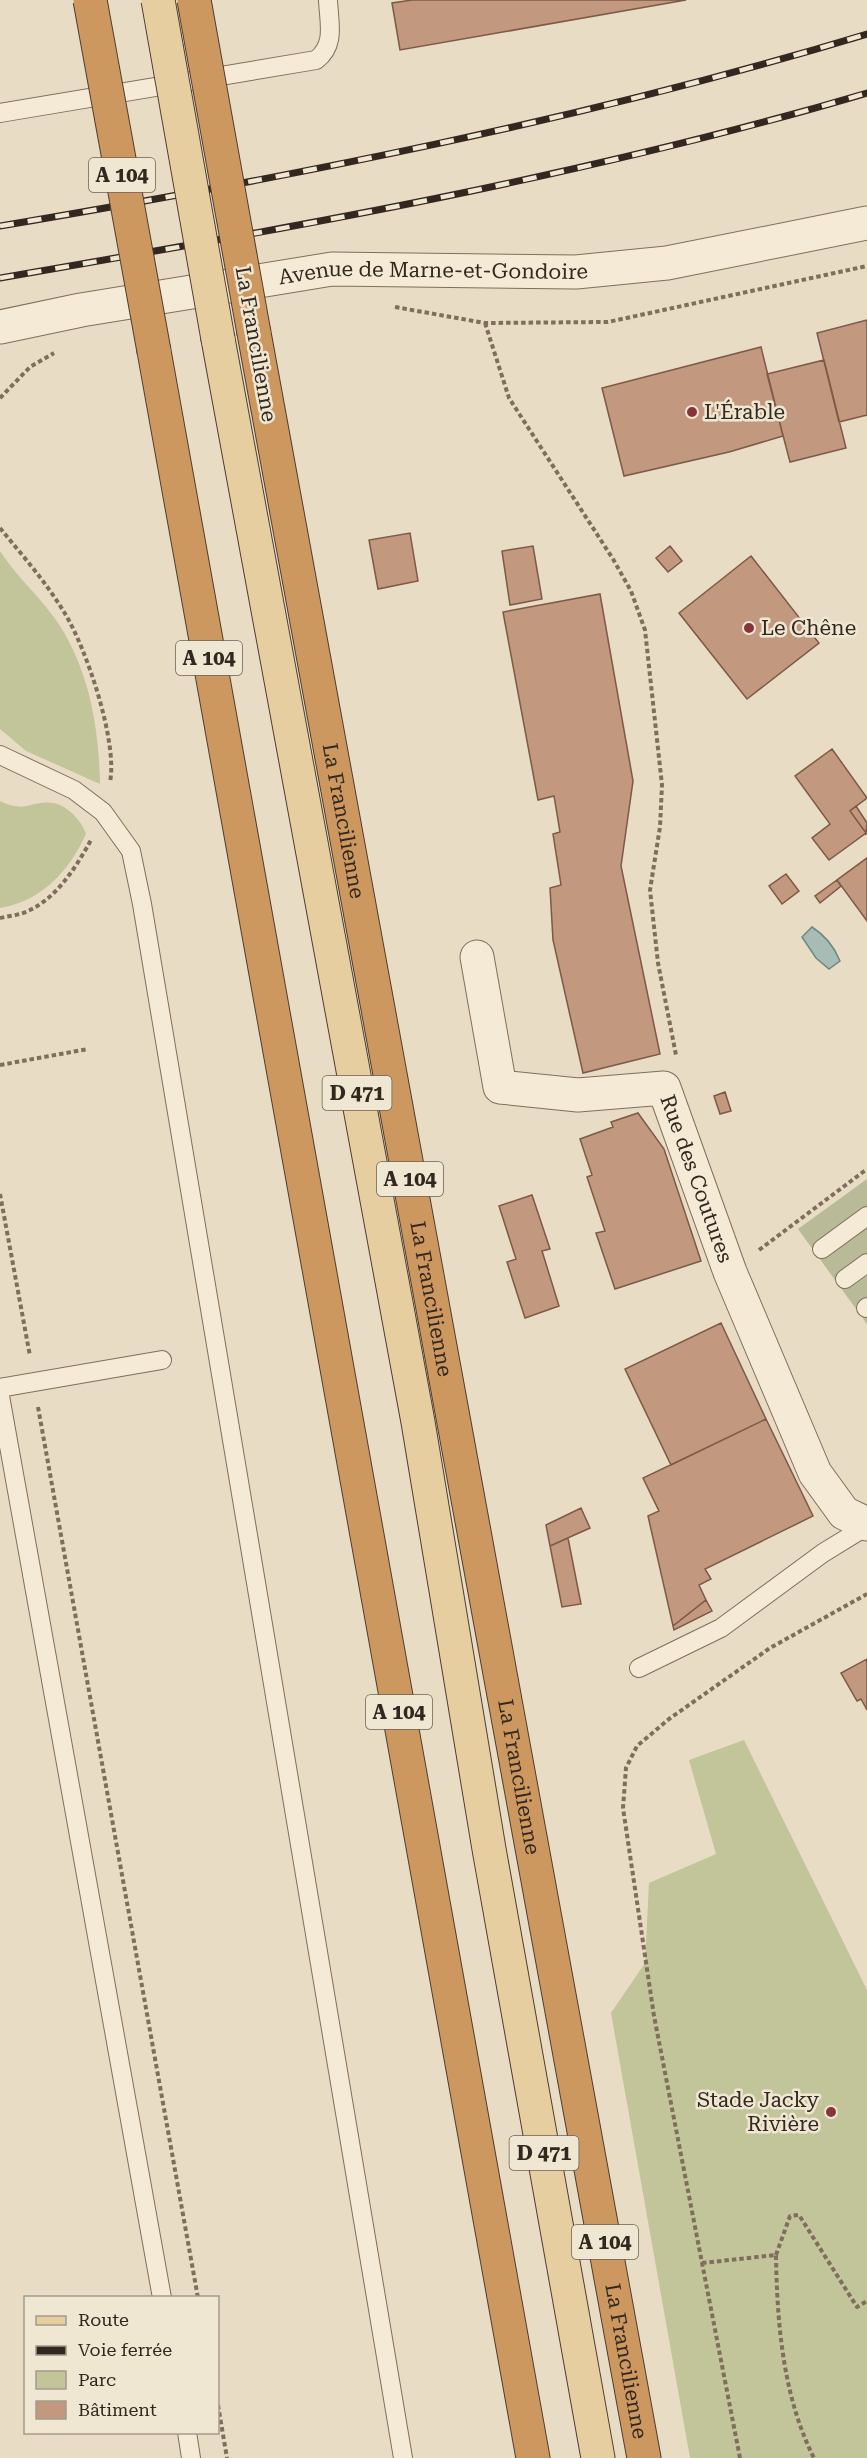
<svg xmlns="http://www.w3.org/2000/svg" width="867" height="2458" font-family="'Roboto Serif',serif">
<rect width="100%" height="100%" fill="#e8dcc4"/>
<path fill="#c2c59a" d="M0 551C17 578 43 599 60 626 90 673 99 730 100 784L26 751 0 729Z
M0 801C27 814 31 800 52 803 66 804 82 821 86 834 69 871 42 901 0 908Z
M744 1740 867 1990V2458H690L611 2013 645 1963 649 1883 716 1854 689 1760Z"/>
<path fill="#b8ba98" d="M867 1179V1324L798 1229Z"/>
<path fill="#a6bcb4" stroke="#6e8981" stroke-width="1.5" d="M812 927C826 936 834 946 840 961L829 969 816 958 802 937Z"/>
<path fill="#c2987f" stroke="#7d5946" stroke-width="1.5" d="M412 0H686L400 50 392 3Z
M867 320V415L839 422 817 333Z
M761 347 783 436 729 452 624 476 602 388Z
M824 360 846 448 790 462 767 374Z
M410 533 418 581 378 589 369 540Z
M533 546 542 599 510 605 502 551Z
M670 546 682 561 668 572 656 558Z
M751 556 819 643 747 699 679 613Z
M600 594 633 781 621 866 660 1054 583 1073 553 940 550 888 561 885 553 834 560 832 554 796 538 800 503 612Z
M832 749 867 798 850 811 866 833 829 860 812 838 830 824 795 776Z
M856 806 867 823 866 833 850 811Z
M867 858V921L837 880Z
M786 874 799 891 782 904 769 886Z
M837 880 841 886 820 903 815 896Z
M725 1092 731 1111 720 1114 714 1096Z
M638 1113 664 1149 701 1261 615 1289 596 1233 605 1231 587 1177 592 1175 580 1139 613 1127 611 1122Z
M532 1195 550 1249 542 1251 559 1306 525 1318 507 1262 516 1259 499 1206Z
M721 1323 766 1419 671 1465 625 1369Z
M766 1419 813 1516 705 1569 711 1579 699 1585 706 1600 673 1626 648 1516 659 1511 643 1478Z
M581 1508 590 1528 550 1546 546 1525Z
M568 1538 581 1604 562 1607 550 1546Z
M706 1600 712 1611 674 1630 673 1626Z
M867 1659V1710L861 1699 857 1701 841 1673Z"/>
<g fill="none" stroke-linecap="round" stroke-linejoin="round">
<g stroke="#806e5d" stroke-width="20">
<path id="lane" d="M0 113 316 60C336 45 329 23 328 0
M0 755 74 790 103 812 131 851 142 904 403 2458
M822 1249 867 1216
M845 1279 867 1263
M866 1308 867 1307
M0 1388 162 1360
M0 1396 162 2298
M639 1668 721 1628 823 1553 867 1526
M187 2432 191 2458"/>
</g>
<g stroke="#806e5d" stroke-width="35">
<g id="street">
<path id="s1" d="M0 327 81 310 332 269 576 272 667 263 867 223"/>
<path id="s2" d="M477 957 500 1087 578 1095 664 1088 730 1272 815 1473 844 1513 867 1524"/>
</g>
</g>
<g stroke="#4f3d31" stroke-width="35">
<path id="primary" d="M218 339 418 1422 489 1849 598 2458"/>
</g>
<g stroke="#4f3d31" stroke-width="35">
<g id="highway">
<path id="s3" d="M254 333 644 2458"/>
<path d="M154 351 533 2458"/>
</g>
</g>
<path stroke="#806e5d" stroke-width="4" stroke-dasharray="4.5 3" stroke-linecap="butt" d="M395 307 485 323 608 322 867 266
M485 323 509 398 613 559 631 591 645 630 662 785 660 827 650 890 658 963 676 1055
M0 398 30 367 54 353
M0 528C22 555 46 582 64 612 86 647 118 742 110 782
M0 918C9 916 20 915 28 911 57 898 76 867 91 840
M0 1065 88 1049
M0 1194 30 1356
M759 1250 867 1169
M38 1407 198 2298
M776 2255 790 2216 799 2215 857 2307 867 2301
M702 2263 776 2255C777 2323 783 2397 814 2458
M218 2405 227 2458
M740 2458 654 2016 623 1808 626 1768 637 1746 669 1719 770 1648 867 1594"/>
<use href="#lane" stroke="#f4ead6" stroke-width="18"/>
<use href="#street" stroke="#f4ead6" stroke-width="33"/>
<use href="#primary" stroke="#e7cea1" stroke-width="33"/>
<use href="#highway" stroke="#cd985f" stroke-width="33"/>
<g stroke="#32281f" stroke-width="7">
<path id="rail" d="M0 226C292 177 583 120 867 34
M0 278C292 228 583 177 867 93"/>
</g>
<use href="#rail" stroke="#f0e7d3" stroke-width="4.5" stroke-dasharray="14" stroke-linecap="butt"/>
<g stroke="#4f3d31" stroke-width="35" stroke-linecap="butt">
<path id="primary-bridge" d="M158 0 218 339"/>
</g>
<g stroke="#4f3d31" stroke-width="35" stroke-linecap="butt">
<path id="highway-bridge" d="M90 0 154 351
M194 0 254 333"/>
</g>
<use href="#primary-bridge" stroke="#e7cea1" stroke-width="33"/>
<use href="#highway-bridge" stroke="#cd985f" stroke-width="33"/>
</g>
<g fill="#883439" stroke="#f0e7d3" stroke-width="2">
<circle cx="692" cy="412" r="6"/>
<circle cx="749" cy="628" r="6"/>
<circle cx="831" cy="2112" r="6"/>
</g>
<g text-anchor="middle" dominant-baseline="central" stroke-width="5" stroke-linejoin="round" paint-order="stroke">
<g fill="#f0e7d3" stroke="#6b6155" stroke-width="1.5">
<rect x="89" y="158" width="66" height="34" rx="4.5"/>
<rect x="176" y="641" width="66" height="34" rx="4.5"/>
<rect x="322.5" y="1076" width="69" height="34" rx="4.5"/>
<rect x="377" y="1162" width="66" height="34" rx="4.5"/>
<rect x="366" y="1695" width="66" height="34" rx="4.5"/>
<rect x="509.5" y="2136" width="69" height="34" rx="4.5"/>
<rect x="572" y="2225" width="66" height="34" rx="4.5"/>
</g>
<g font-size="20" font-weight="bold" fill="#32281f">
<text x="122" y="175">A 104</text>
<text x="209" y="658">A 104</text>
<text x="357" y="1093">D 471</text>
<text x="410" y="1179">A 104</text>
<text x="399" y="1712">A 104</text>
<text x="544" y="2153">D 471</text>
<text x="605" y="2242">A 104</text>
</g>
<g font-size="21" fill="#32281f" stroke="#f0e7d3">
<text stroke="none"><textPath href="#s1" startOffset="438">Avenue de Marne-et-Gondoire</textPath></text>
<text transform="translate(256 344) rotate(80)">La Francilienne</text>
<text stroke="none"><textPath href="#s3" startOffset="496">La Francilienne</textPath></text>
<text stroke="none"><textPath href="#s2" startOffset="393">Rue des Coutures</textPath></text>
<text stroke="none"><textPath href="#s3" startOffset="982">La Francilienne</textPath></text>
<text stroke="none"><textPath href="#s3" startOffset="1468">La Francilienne</textPath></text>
<text stroke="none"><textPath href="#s3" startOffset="2062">La Francilienne</textPath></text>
</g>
<g font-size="21" fill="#32281f" stroke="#f0e7d3" text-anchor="start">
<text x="704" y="412">L'Érable</text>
<text x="761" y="628">Le Chêne</text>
<text x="819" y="2100" text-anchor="end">Stade Jacky<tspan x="819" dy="24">Rivière</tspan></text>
</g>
</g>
<rect x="24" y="2296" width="195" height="138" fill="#f0e7d3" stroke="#a49b8b" stroke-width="1.5"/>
<rect x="36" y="2316" width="30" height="9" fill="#e7cea1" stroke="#a49b8b" stroke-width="1.5"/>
<text x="78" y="2326" font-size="18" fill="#32281f">Route</text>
<rect x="36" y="2346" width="30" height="9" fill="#32281f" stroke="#a49b8b" stroke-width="1.5"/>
<text x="78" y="2356" font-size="18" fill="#32281f">Voie ferrée</text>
<rect x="36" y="2371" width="30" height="18" fill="#c2c59a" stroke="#a49b8b" stroke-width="1.5"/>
<text x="78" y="2386" font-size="18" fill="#32281f">Parc</text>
<rect x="36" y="2401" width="30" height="18" fill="#c2987f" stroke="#a49b8b" stroke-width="1.5"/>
<text x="78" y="2416" font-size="18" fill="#32281f">Bâtiment</text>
</svg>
